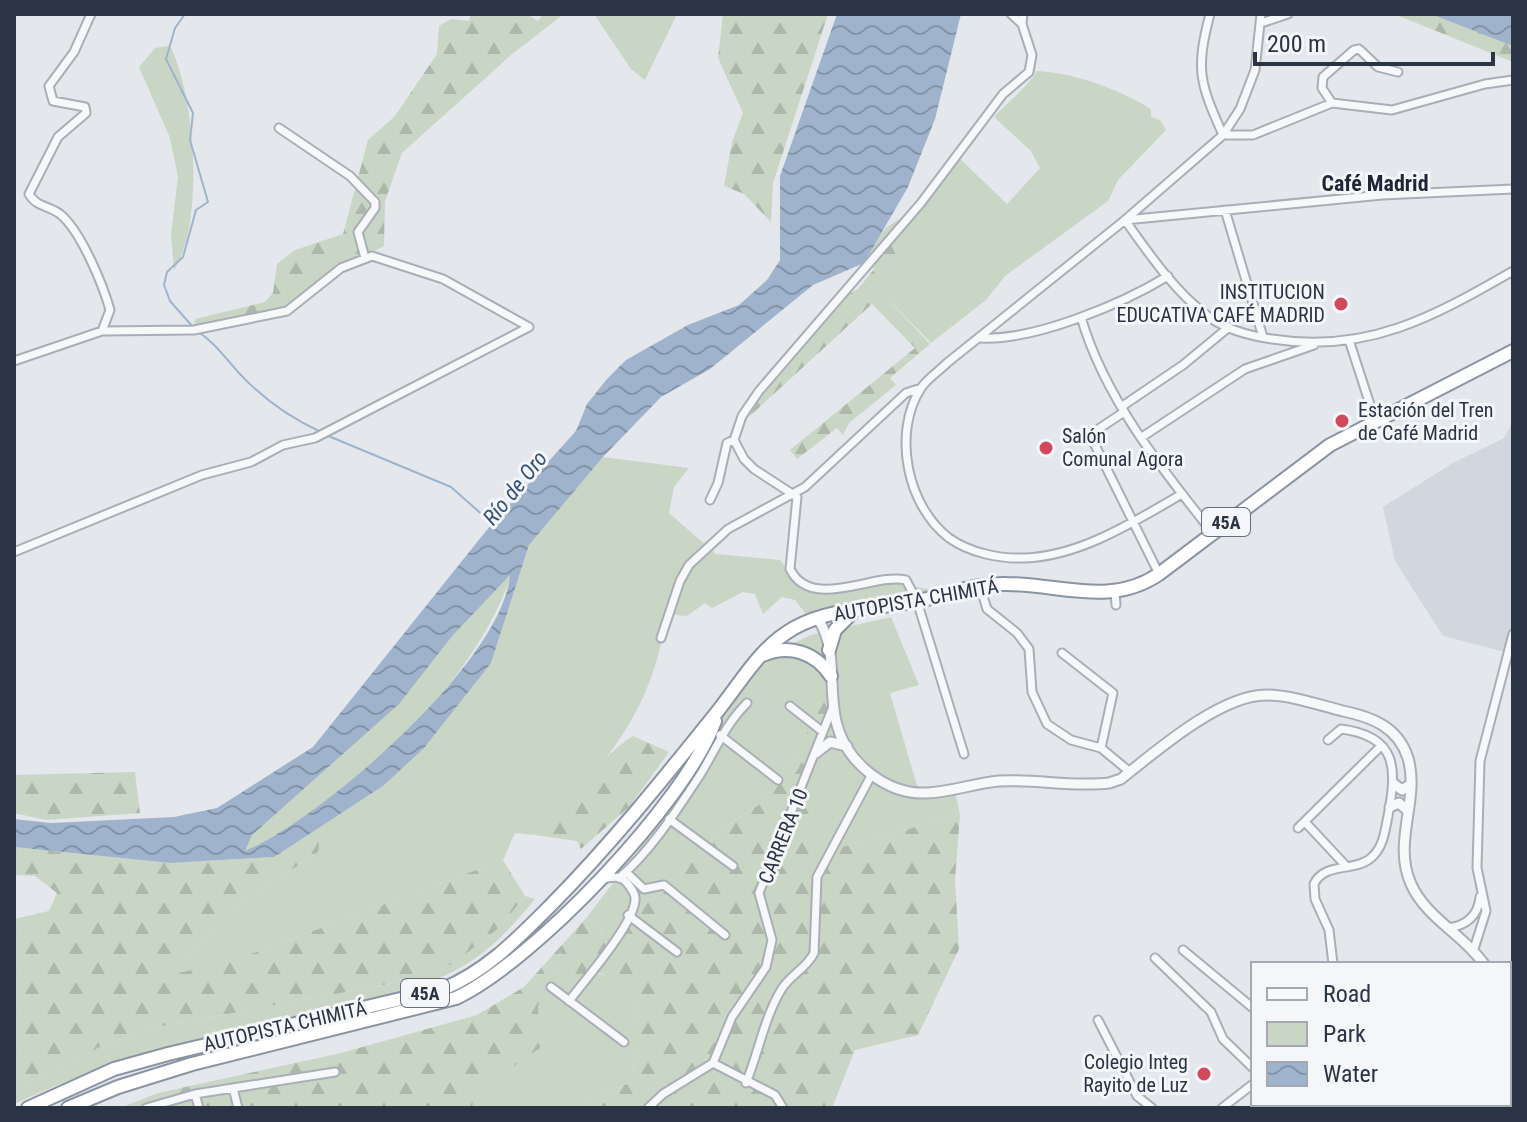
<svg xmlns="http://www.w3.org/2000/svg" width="1527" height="1122" font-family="'Roboto Condensed',sans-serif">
<defs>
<pattern id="forest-firs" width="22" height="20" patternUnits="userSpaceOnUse" patternTransform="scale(2)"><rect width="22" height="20" fill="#c9d6c5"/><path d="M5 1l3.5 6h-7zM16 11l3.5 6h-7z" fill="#adb8ab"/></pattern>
<pattern id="water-waves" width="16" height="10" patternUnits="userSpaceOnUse" patternTransform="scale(2)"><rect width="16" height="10" fill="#9fb4cc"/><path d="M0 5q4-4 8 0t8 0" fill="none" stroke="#8293a7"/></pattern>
</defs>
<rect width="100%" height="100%" fill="#e4e7ec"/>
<path fill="#d2d6de" d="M1513 421V654L1443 636 1395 561 1383 507 1453 463 1504 438Z"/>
<path fill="#c9d6c5" d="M594 14H677L645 80 631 69Z
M170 46C195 94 205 223 174 270L171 234 178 177 170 138 139 67 155 48Z
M1037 71C1076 73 1118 89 1151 109V117L1160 120 1166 130 1118 180 1108 201 1005 276 986 300 931 343 882 293 890 242 956 155 1007 204 1040 168 1031 151 994 117C1005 105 1031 83 1037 71Z
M603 457 689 468 674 487 669 513 716 554 780 560 802 588 892 582 926 589 977 583 916 600 808 617 795 600 782 597 763 614 755 594 743 592 712 608 705 603 687 616 666 614C654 712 603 768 535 835L515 833 503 860 254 953 171 976 225 915 318 852 324 824 383 786 491 663 529 545Z
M512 573C474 687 350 799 244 852L252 835Z
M891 617 919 685 890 693 918 789 953 783 960 815 827 851 805 832 825 750 834 684 791 763 760 804 714 836 673 885 624 918 606 946 600 927 587 917 698 772 723 716 769 655 811 635Z
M525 896 535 899C492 950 476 964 414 989 279 1020 140 1045 14 1104V1092L100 1047 152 1028 400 982 500 927Z
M560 951 564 956 553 972C596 969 612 971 640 1005L628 1036 636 1057 630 1083 581 1101 577 1108H471L537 983Z"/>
<path fill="url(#forest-firs)" d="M471 14H527L538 21 543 14H564L511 55 402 153 385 201 384 246 341 268 287 308 194 327 195 319 265 302 273 293 277 264 295 250 343 234 368 140 395 116 437 54 439 26 451 19 469 21Z
M723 14H828L773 183 771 222 744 194 724 186 732 142 743 113 718 58Z
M1394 14H1513V62Z
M921 205 907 227 890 242 900 264 882 293 930 344 890 378 896 385 849 423 843 435 837 428 797 459 790 450 915 348 872 304 729 435 847 295 858 289 874 269 866 253 887 227Z
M835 681 825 750 806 832 827 851 960 815 955 879 959 949 918 1035 855 1050 832 1108H577L581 1101 630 1083 636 1057 628 1036 640 1005C625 987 611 976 589 969L579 989 553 973 563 956 560 952 538 982 544 985 548 993 538 1006 540 1048 482 1088 471 1108H120L158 1093 341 1053 477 1015 524 987 587 917 600 927 606 946 624 918 673 885 714 836 760 804 791 763Z
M633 736 669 752 629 807 581 849 577 841 535 835C565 806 600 756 633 736Z
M135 772 140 813 46 820 14 813V775Z
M324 824 318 852 225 915 172 975 254 953 503 860 525 896 500 927 454 963 400 982 152 1028 100 1047 14 1092V919L49 911 57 893 35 876 14 875V847L170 863 273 857Z"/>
<path fill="url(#water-waves)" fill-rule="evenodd" d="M837 14H961L935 119 908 187 864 263 813 285 710 369 661 397 603 457 529 545 491 663 424 748 383 786 274 857 170 863 14 847V819L51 823 174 817 217 808 313 747 486 531 576 431 587 404 607 379 626 360 688 325 739 305 767 280 780 260V176ZM510 575C503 661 323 818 245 851L252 835 399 704 453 635Z
M1431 14H1513V46Z"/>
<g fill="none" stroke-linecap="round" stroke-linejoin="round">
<path stroke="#9fb4cc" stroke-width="2" d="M185 14 175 28 166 59 193 113 190 140 208 202 196 210 183 257 167 272 164 285 170 301 193 327
M197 331C214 342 224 356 238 372 261 397 290 418 321 432
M326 435 451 487 486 518 496 522"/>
<g stroke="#a9aeb7" stroke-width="11">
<path id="minor" d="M91 14 74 52 49 86 53 101 85 107 86 113 58 137 29 194C36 207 50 206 60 214 81 231 103 285 110 310L102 331
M1011 14 1022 24
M1210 14C1195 71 1200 83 1223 135
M1261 23 1288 14
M1332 103 1322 88 1323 77 1354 50 1359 49 1378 67 1398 72
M279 128 350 176 375 202V208L358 232 365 258
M1223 135H1253L1332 103 1392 110 1485 84 1513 80
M1225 210 1263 337
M1125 220C1149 254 1175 292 1209 317 1227 330 1251 336 1272 339 1367 354 1433 317 1513 271
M1125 220 1382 195 1513 189
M1081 317C1104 397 1161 468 1212 532
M981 338C1034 341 1122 304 1168 276
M1350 343 1375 420
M14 361 102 331 194 330 287 311 341 268 372 256 443 279 529 327
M1121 407 1183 365 1229 327
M1124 412 1100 428 1092 439 1159 574
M1142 437 1245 369 1314 345
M734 440 744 459 754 469 797 497 790 569C811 612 875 572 906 580L917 601 964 754
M1182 494C1135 521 1081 556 1025 558 1000 559 970 553 949 538 907 506 892 433 921 388 927 379 939 371 947 363L1125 220 1223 135 1240 109 1255 70 1261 14
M710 500 718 483 727 443 734 440 742 416 759 391 921 203 1003 94 1029 72 1032 55 1022 24 1023 14
M14 552 202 475 251 462 283 445 315 438 529 327
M980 586 987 609 1017 633 1029 649 1032 692 1047 724 1071 740 1101 748 1130 772
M1115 592 1116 605
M661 638 680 581 689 565 728 529 805 487 906 393 921 388
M1062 653 1113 693 1101 748
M790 706 823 732
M720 735 778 780
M1328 740 1341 729C1398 736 1397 769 1388 816 1385 830 1384 845 1373 856 1357 873 1325 861 1314 884L1315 899 1329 930 1333 964
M669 819 733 866
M1305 822 1347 867
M1298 828 1381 746
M626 872 644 889 664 885 725 935
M619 878C651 851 677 810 700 775 716 749 725 725 747 703
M628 915 677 952
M1447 928C1466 926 1478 916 1480 897
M1183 950 1253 1008
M1473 952 1486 911 1477 868 1480 761 1513 634
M1155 958 1211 1012 1223 1039 1253 1068
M551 987 624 1042
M569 1001C585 980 634 924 635 900 636 894 631 888 627 883 620 875 613 877 603 879
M1098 1020 1137 1096 1152 1108
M713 1063 775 1095 783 1108
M746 1083C759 1051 764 1019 781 990 790 975 807 968 814 953L817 877 872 774
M233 1088 238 1108
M195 1094 199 1108
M146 1108 195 1094 335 1072
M648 1108 663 1094 713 1063 732 1017 766 967 772 940 759 893 832 709
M1222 1108 1253 1084
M1366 1108V1104"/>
</g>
<g stroke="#a9aeb7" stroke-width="13">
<path id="tertiary" d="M817 618C839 647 827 691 837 725 847 763 887 795 927 793 952 792 975 783 999 781 1036 779 1072 787 1109 783L1121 779C1155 752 1220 695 1266 695 1291 695 1319 705 1343 711 1372 717 1398 727 1408 758 1420 800 1392 842 1411 884 1426 918 1463 934 1484 964
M816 753 830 742 847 746
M1394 784 1402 790 1411 784
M1390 807 1399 803 1408 811
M1481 1108 1483 1104"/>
</g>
<g stroke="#8b94a3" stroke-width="16">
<path id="trunk" d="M829 650 835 630 852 613
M763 655C789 644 815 652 831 676
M28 1108 114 1069 168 1054 443 989C488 970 518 938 552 904 612 843 664 778 717 712 742 681 759 648 794 628 831 607 877 609 918 601 948 595 976 583 1007 584 1060 584 1111 607 1159 574L1330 445 1513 351
M68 1108 118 1087 192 1064 456 998C533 962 686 802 715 721"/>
</g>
<use href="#minor" stroke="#f7f8fa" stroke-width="7"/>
<use href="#tertiary" stroke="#f7f8fa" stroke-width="9"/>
<use href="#trunk" stroke="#fff" stroke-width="12"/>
</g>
<g fill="#d1495b" stroke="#f4f6f9" stroke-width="3">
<circle cx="1341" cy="304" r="8"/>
<circle cx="1342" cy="421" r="8"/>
<circle cx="1046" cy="448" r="8"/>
<circle cx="1204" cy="1074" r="8"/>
</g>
<g text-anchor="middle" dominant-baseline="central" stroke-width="6" stroke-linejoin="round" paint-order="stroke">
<g fill="#f4f6f9" stroke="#676e7b" stroke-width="2">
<rect x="1202" y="508" width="48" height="28" rx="6"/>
<rect x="401" y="979" width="48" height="28" rx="6"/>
</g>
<g font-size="18" font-weight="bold" fill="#2b3445">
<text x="1226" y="522">45A</text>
<text x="425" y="993">45A</text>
</g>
<g font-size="20" fill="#2b3445" stroke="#f4f6f9" text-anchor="end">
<text x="1325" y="292">INSTITUCION<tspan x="1325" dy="23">EDUCATIVA CAFÉ MADRID</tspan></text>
<text x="1358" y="410" text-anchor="start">Estación del Tren<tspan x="1358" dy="23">de Café Madrid</tspan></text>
<text x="1062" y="436" text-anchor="start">Salón<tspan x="1062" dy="23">Comunal Agora</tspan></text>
<text x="1188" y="1062">Colegio Integ<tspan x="1188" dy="23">Rayito de Luz</tspan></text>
</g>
<g font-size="20" fill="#2b3445" stroke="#f4f6f9">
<text transform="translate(916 600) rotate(-10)">AUTOPISTA CHIMITÁ</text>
<text transform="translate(783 836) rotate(-68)">CARRERA 10</text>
<text transform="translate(285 1026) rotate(-13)">AUTOPISTA CHIMITÁ</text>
</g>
<g font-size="22" font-weight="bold" fill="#1d2536" stroke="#f4f6f9">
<text x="1375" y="183">Café Madrid</text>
</g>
<g font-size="22" font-style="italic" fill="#34527a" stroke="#f4f6f9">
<text transform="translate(515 488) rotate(-51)">Río de Oro</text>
</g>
</g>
<rect width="1527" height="1122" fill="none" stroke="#2b3445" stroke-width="32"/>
<rect x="1251" y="962" width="260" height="144" fill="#f4f6f9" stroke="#a4a8b1" stroke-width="2"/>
<rect x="1267" y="988" width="40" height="12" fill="#f7f8fa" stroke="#a4a8b1" stroke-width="2"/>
<text x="1323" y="1002" font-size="24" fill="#2b3445">Road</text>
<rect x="1267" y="1022" width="40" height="24" fill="#c9d6c5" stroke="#a4a8b1" stroke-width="2"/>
<text x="1323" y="1042" font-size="24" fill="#2b3445">Park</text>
<rect x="1267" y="1062" width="40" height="24" fill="url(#water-waves)" stroke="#a4a8b1" stroke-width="2"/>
<text x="1323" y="1082" font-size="24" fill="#2b3445">Water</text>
<path d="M1255 52v12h238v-12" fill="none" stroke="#2b3445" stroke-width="4"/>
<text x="1267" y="52" font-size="24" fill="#2b3445" stroke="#f4f6f9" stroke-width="6" paint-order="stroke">200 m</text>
</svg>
